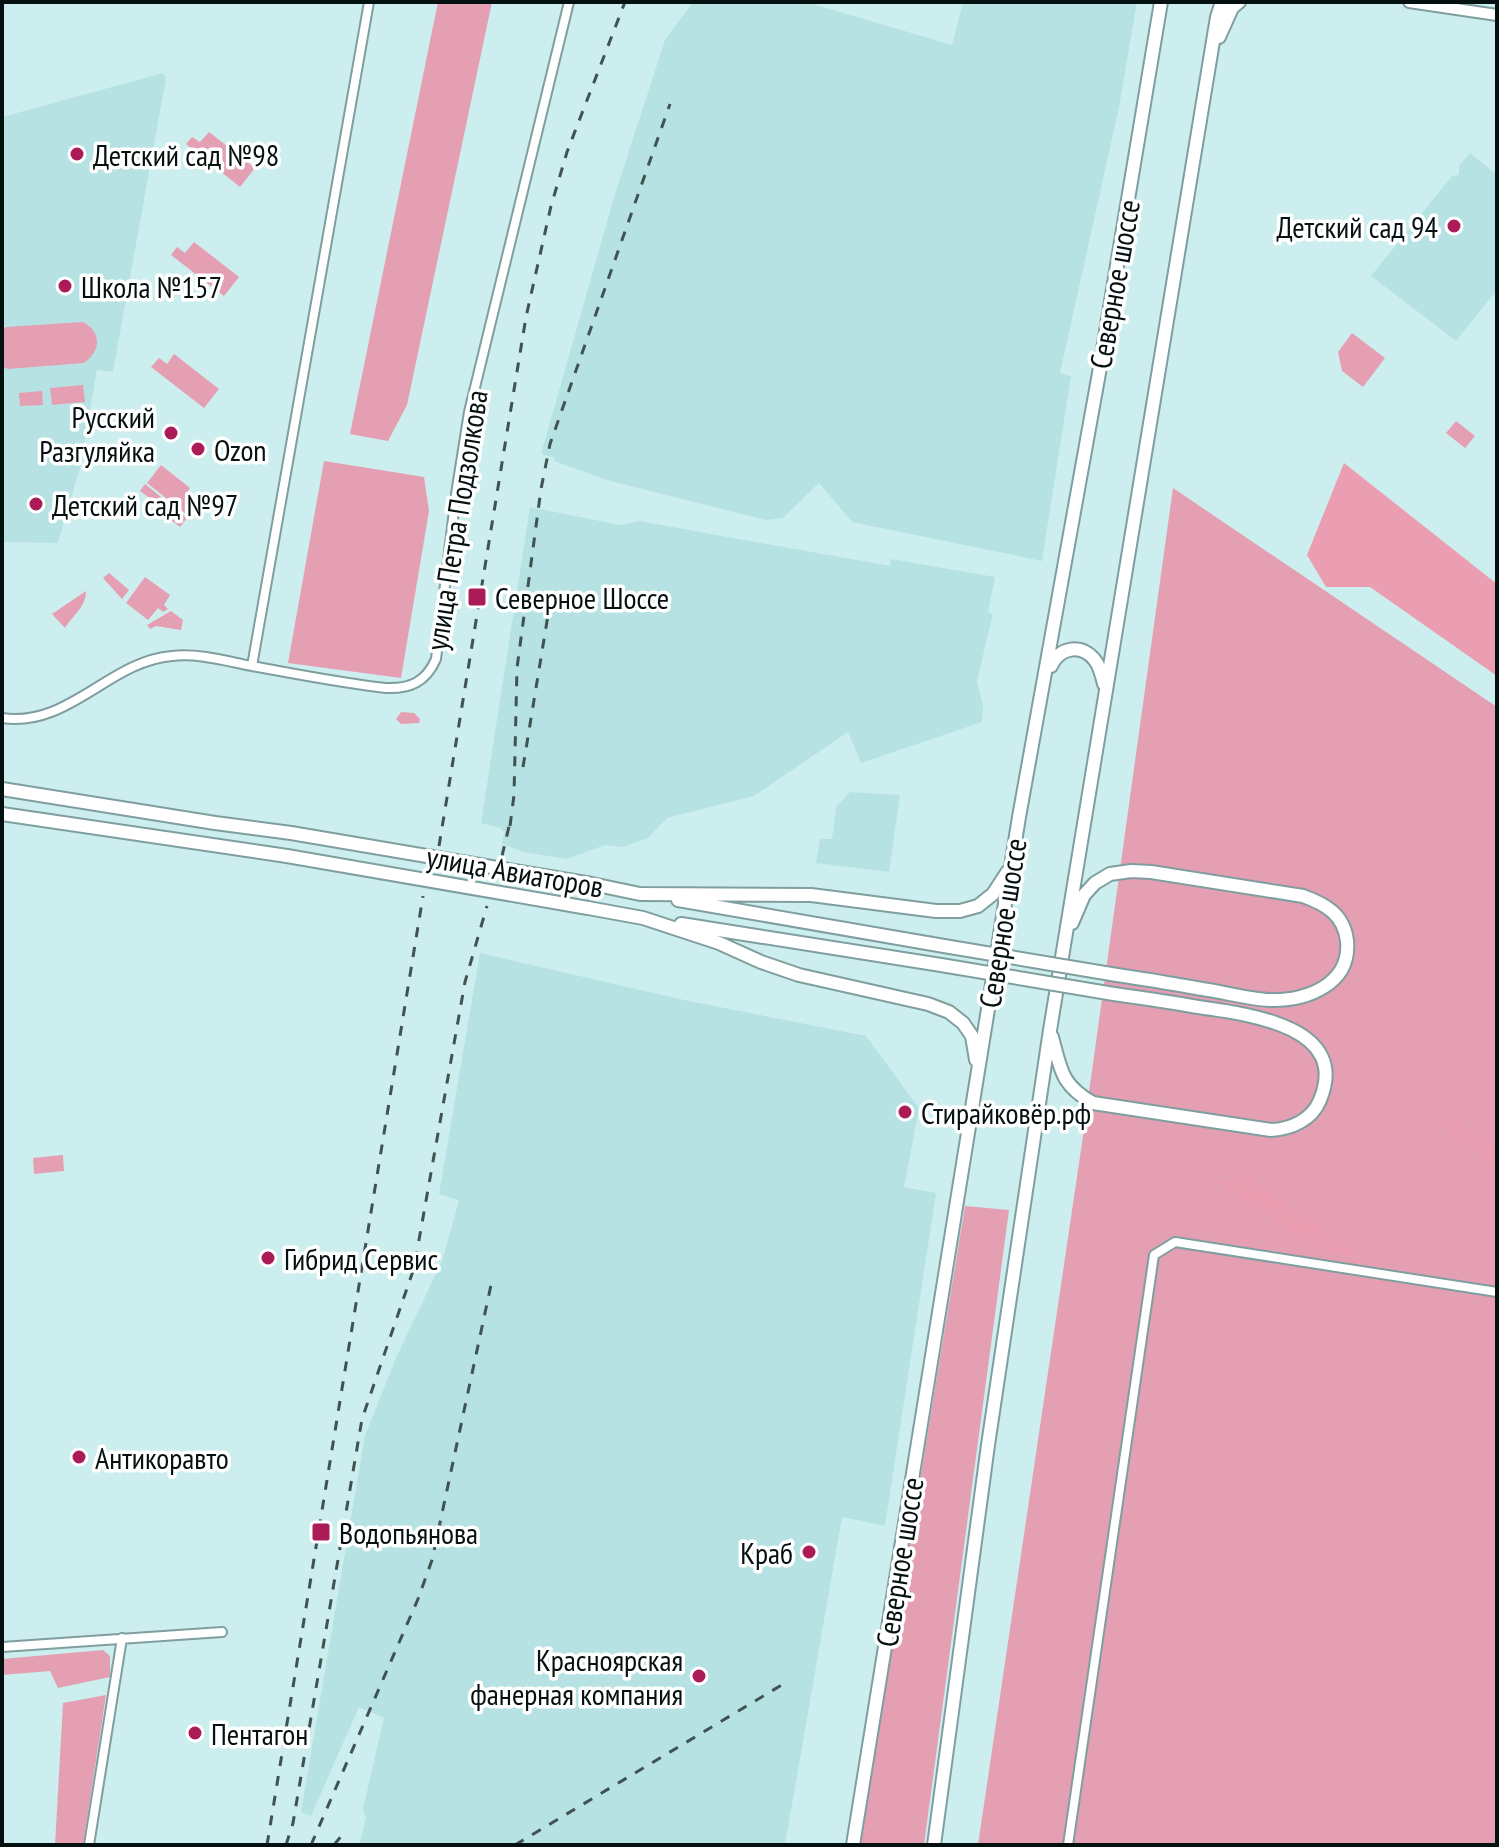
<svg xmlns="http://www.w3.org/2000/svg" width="1499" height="1847" font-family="'PT Sans Narrow',sans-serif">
<rect width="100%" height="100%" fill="#cdeeee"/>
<path fill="#b7e2e3" d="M693 2H806L952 45 963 2H1137L1119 107 1060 373 1071 376 1042 561 852 522 819 483 783 518 766 520 607 480 554 461 555 458 541 454 615 194 665 40Z
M163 73 166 78 113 372 97 370 80 467 58 543 2 542V117Z
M1470 153 1497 175V290L1456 341 1371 276 1452 176 1459 175V166Z
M530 507 620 525 639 521 890 566 891 559 995 577 988 612 993 614 977 681 983 705 982 722 861 763 848 732 754 796 667 818 648 838 622 847 605 845 567 859 523 852 502 844 504 832 500 828 481 823Z
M850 792 900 795 889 872 816 863 820 839H832L836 807Z
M480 953 684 1000 866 1036 919 1108 904 1187 936 1193 885 1526 842 1517 785 1845H359L366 1817 363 1809 384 1718 359 1707 311 1816 301 1812 365 1435 396 1358 442 1261 459 1200 439 1194Z"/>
<path fill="#e59fb2" d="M438 2H492L407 405 388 441 350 434Z
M209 132 255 168 240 187 186 144 192 137 200 142Z
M194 242 239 277 224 296 171 255 177 247 185 253Z
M83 322C102 332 101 351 84 363L8 369 2 366V329L7 327Z
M1352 333 1385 358 1363 387 1342 371 1338 352Z
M174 354 219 389 204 408 151 367 159 358 167 364Z
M83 385 85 402 52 405 50 388Z
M42 391 43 405 20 406 19 393Z
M1456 421 1475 436 1465 448 1446 433Z
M324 461 424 477 429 511 401 678 288 663Z
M161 465 190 488 186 494 195 502 186 514 147 483Z
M145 484 187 518 180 527 152 505 154 501 140 491Z
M1173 488 1497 707V1845H978L1081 1150Z
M109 573 129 590 122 599 103 578Z
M145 577 170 595 164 605 168 609 163 612 158 608 148 620 126 603Z
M86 591C86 607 73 615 65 628L52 614Z
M171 611 183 620 181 630 156 626 150 629 147 625Z
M401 712 414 713 420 719 419 723 401 724 396 719Z
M63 1155 64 1171 34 1174 33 1158Z
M965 1206 1009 1210 924 1845H860Z
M103 1650 110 1656V1677L58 1688 50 1671 2 1675V1659Z
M106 1695 83 1845H55L63 1703Z"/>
<path fill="#eb9eb2" d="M1344 463 1497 584V676L1370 587H1326L1307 555Z
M1433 1120 1460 1122 1497 1149V1168Z
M1244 1174 1360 1256 1325 1253 1219 1183Z"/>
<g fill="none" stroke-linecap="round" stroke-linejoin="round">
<g stroke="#7f9e9f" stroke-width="12">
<path id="minor" d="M252 666 369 2
M2 718C69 728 109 661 172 656 198 653 226 661 252 666 296 674 341 683 386 688 410 689 426 682 436 659L456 494 469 412 569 2
M2 1647 222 1632
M89 1845 122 1638
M1068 1845 1154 1255 1175 1242 1497 1292"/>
</g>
<g stroke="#7f9e9f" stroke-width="14">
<path id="tertiary" d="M1409 2 1497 15"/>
</g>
<g stroke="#7f9e9f" stroke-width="16">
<path id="primary" d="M1219 37 1232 8 1239 2
M1051 666C1059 648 1080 643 1094 659 1100 666 1102 675 1104 684
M2 789 215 823 291 833
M2 814 287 856
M592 884 640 894 811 895 936 911H960L978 906 993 894 1008 871
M678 900 944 946
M588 908 643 918 719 943 761 962 799 975 928 1004 949 1012 963 1023 972 1036 976 1060
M1072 923 1084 895 1095 883 1110 874 1131 871 1151 872 1303 896C1325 904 1344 914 1347 941 1351 984 1307 1001 1270 1000 1248 999 1224 992 1202 989 1174 984 1145 979 1117 975
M681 924 941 965
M1052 1037C1061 1070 1061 1085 1093 1103L1271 1130C1291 1129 1312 1120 1320 1100 1351 1026 1247 1014 1198 1007 1170 1002 1142 998 1114 994
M853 1845 1019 817 1099 373 1161 2
M934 1845 988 1445 1050 1030 1217 17 1222 2"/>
</g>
<use href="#minor" stroke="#fff" stroke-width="8"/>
<use href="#tertiary" stroke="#fff" stroke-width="10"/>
<use href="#primary" stroke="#fff" stroke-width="12"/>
<path stroke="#405252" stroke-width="3" stroke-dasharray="10 10" stroke-linecap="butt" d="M523 767 549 609
M510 826 514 795 517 668 541 489 550 444 670 104
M439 846 526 317 551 206 567 152 625 2
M502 856 511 818
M267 1845 423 896
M286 1845 293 1823 362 1419 414 1268 465 982 487 906
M311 1845 418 1599 432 1560 491 1285
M334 1845 346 1830
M515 1845 785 1683"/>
<g stroke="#7f9e9f" stroke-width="16" stroke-linecap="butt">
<path id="primary-bridge" d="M291 833 592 884
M287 856 588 908
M944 946 1117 975
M941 965 1114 994"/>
</g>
<use href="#primary-bridge" stroke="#fff" stroke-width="12"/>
</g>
<g fill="#aa1b58" stroke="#fff" stroke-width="3">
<circle cx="77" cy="154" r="8"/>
<circle cx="1454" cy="226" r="8"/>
<circle cx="65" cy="286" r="8"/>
<circle cx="171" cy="433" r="8"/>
<circle cx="198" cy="449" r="8"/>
<circle cx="36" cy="504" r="8"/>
<rect x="467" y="587" width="20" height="20" rx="4"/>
<circle cx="905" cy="1112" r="8"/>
<circle cx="268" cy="1258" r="8"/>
<circle cx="79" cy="1457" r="8"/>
<rect x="311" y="1522" width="20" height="20" rx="4"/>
<circle cx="809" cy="1552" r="8"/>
<circle cx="699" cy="1676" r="8"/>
<circle cx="195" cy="1733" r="8"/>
</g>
<g text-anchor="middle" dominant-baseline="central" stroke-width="7" stroke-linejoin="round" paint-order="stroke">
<g font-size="30" fill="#051010" stroke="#fff" text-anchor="start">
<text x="93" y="154">Детский сад №98</text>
<text x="1438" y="226" text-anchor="end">Детский сад 94</text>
<text x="81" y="286">Школа №157</text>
<text x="155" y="416" text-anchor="end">Русский<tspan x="155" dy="34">Разгуляйка</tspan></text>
<text x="214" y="449">Ozon</text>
<text x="52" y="504">Детский сад №97</text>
<text x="495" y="597">Северное Шоссе</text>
<text x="921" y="1112">Стирайковёр.рф</text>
<text x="284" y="1258">Гибрид Сервис</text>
<text x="95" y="1457">Антикоравто</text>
<text x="339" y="1532">Водопьянова</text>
<text x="793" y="1552" text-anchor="end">Краб</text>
<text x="683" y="1659" text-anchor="end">Красноярская<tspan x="683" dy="34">фанерная компания</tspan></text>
<text x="211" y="1733">Пентагон</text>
</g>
<g font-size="30" fill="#051010" stroke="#fff">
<text transform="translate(1114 284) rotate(-80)">Северное шоссе</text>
<text transform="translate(456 520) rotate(-81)">улица Петра Подзолкова</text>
<text transform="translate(515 871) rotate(10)">улица Авиаторов</text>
<text transform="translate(1002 923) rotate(-81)">Северное шоссе</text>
<text transform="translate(899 1562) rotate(-81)">Северное шоссе</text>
</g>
</g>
<rect width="1499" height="1847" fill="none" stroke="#051010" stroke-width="8"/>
</svg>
